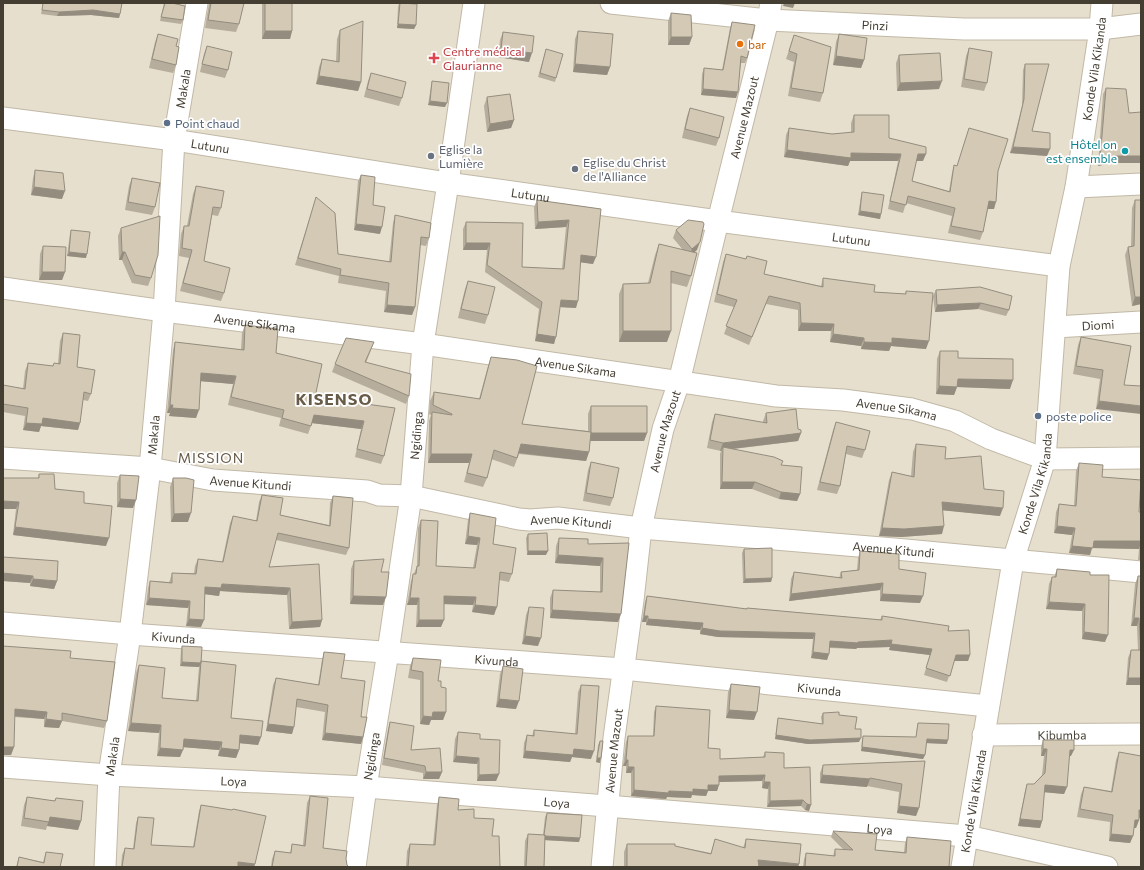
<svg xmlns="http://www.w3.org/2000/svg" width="1144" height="870" font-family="Commissioner,sans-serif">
<rect width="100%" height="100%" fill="#f2ede1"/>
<path fill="#e7dfce" d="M3 3H1141V867H3Z"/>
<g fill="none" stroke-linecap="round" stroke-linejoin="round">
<g stroke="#c1b8a6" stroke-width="23">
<g id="street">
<path id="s1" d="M611 3 768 20 964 29H1100L1141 24"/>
<path id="s2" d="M3 118 174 140 448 183 718 221 1059 266"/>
<path d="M1076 187 1141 184"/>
<path id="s3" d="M3 288 164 311 423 344 776 396 843 400 912 409 955 421 991 439 1045 459 1141 458"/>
<path id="s4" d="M1055 327 1141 322"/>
<path id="s5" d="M3 458 150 468 213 480 367 491 379 495 411 496 519 519 530 520 558 518 641 528 906 550 1141 572"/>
<path id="s6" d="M3 623 130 634 623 669 988 706"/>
<path id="s7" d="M983 735 1141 734"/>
<path id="s8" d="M3 767 109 775 366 787 607 806 967 836 1107 867"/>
<path id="s9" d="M105 867 109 775 130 634 150 468 164 311 174 140 197 3"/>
<path id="s10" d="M355 867 366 787 388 652 411 496 423 344 448 183 474 3"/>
<path id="s11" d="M602 867 614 738 633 600 641 528 663 429 679 382 718 221 768 20 771 3"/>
<path id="s12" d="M962 867 1013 561 1045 459 1059 266 1076 187 1100 29 1102 3"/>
</g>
</g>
<use href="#street" stroke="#fff" stroke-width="21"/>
</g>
<path fill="#b6ad9c" d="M43 3H122L120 14 119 18 91 15 57 16 41 14Z
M164 3 183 20 181 24 160 21Z
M209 3H244L239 24 236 32 205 28Z
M262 3H292V31L290 39H262Z
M399 3 416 25 414 29 397 28 398 7Z
M671 13 692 37 689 45H668V21Z
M732 22 747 58 745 63H741L736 98 701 95 702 74 704 68 722 70 730 28Z
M340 30 361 82 358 91 316 84 319 67 322 59 336 61 337 39Z
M578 31 610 67 607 75 573 72 575 39Z
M503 32 529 62 498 57 500 40Z
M158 34 176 46V65L173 73 149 68 155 42Z
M839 34 864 60 861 68 833 65 836 42Z
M794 35 823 93 820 102 788 96 794 62 786 59Z
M207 46 228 70 225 78 200 72 204 54Z
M969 48 987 83 984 91 961 87 966 56Z
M546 49 556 78 555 82 538 77Z
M899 55 939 89 897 91 896 63Z
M1025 64 1032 131 1047 156 1010 153 1022 106 1023 70Z
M371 73 402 98 399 106 364 97 368 81Z
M432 81 445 107 428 105 431 86Z
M1106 88 1111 163 1098 166 1103 94Z
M487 97 514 120 511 128 487 132 484 106Z
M690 108 719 138 716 146 682 138 687 116Z
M854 115 923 161H916L912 181 949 191 952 173 954 165 957 166 969 128 998 171 994 209H988L983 232 980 240 948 233 952 216 906 203 903 213 888 209 898 161H850L848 166 784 157 786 135 789 128 832 134 851 133V123Z
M35 170 62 199 31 195 33 178Z
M361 175 373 205 380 234 354 230 358 181Z
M132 178 155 207 152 215 125 210 129 186Z
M196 186 221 208 218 216 212 215 204 261 224 293 221 301 180 291 189 258 179 256 181 234 184 226H187L193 194Z
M862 192 881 214 880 219 858 215 861 196Z
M316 197 338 254 389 262 393 223 395 215 429 238 426 246 420 245 415 307 412 315 384 312 386 291 338 283 339 276 295 265Z
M537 200 601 209 593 264 580 262 576 308 560 307 554 344 535 341 539 309 485 272 487 250H463V229L466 222 522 267 562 269 566 227 535 229 534 207Z
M1135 200H1141V304L1132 306 1125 255 1128 247 1131 246 1132 208Z
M121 228 151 278 148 286 132 283 122 260H119L118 236Z
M71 230 86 258 67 256 70 234Z
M676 230 697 250 694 252 691 276 687 287 671 283 667 342H619V294L623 284 648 283 655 255 659 244 683 250 673 238Z
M43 246 65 272 62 280H39L40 254Z
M726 254 746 259 747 256 764 274 821 286 823 278 874 292 905 294 906 291 926 349 891 346 889 351 861 349V346L830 342 831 331H798V310L766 304 749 345 724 334 734 307 714 302 723 262Z
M468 281 488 315 485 324 458 318 465 289Z
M936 290 1009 310 1006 316 978 309 935 312 933 296Z
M245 325 276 353 315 397 395 408 384 456 381 464 355 457 361 429 312 423 308 434 279 426 281 418 228 405 233 384 201 381 196 418 169 416 170 413H167L173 350 175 342 241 350 242 333Z
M63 333 77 367 91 394 88 401 83 400 80 423 78 430 41 426 39 432 23 430 25 416 3 412V385L23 389 25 371 28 363 53 366 54 363H58L60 341Z
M1081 337 1131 346 1096 409 1100 379 1073 374 1078 345Z
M374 342 366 363 409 396 406 404 332 372 335 364Z
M940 351 958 358 1010 389 957 387 954 395 936 394 937 359Z
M491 357 522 424 588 431V414L591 406 647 433 644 441H590L589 452 586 461 519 454 514 467 491 459 487 478 483 487 464 482 469 463H428L429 421 431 415 429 414 430 401 434 392 479 399 488 366Z
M766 413 798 429 801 433 798 441 733 449 781 465 800 494 797 501 779 499 752 489H720V454L721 451 707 448 712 422 715 414 763 423V421Z
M836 422 865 450 862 458 846 454 840 486 837 494 817 490 833 430Z
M916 444 945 459 984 489 1000 516 943 510 942 534 901 537 879 536 889 480 892 472 911 476 913 452Z
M591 462 613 498 610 506 583 501 588 470Z
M1079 463 1102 477 1139 512H1141V560H1138L1139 549 1092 548 1090 555 1069 553 1072 535 1054 533 1056 512 1059 504 1074 506 1076 471Z
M39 474 55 489 84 503 106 546 13 535 16 509H3V478H38Z
M120 475 133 508 117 507V483Z
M173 478 188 522H171L170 487Z
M262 495 280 515 329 525 330 503 333 496 349 548 346 555 276 540 269 567 322 620 320 627 289 629 287 595 220 591 219 596 205 594 201 627 186 626 188 608 146 605 148 588 150 581 169 582 170 580 172 573H194L195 566 198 559 222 562 230 523 233 516 256 521 259 502Z
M470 513 493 544 512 574 509 582 499 580 494 615 472 612 473 605 444 604 441 627H416L417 605H407L411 581 417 566 418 528 421 520 436 566 473 568 477 545 465 544 468 520Z
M528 534 546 555H527L526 538Z
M559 538 588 544 629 543 618 622 550 618V598L553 590 600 592V566L555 563 556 546Z
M744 549 772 578 771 582 743 583 742 553Z
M860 551 899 569 920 603 880 601V590L789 601 791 579 794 572 839 578 841 572 857 570 858 558Z
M3 557 57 581 54 589 30 586V583L3 581Z
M354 561 381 572 383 605 350 604 351 569Z
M1057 569 1090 575 1105 642 1082 639V611L1046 609 1049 584 1052 577H1054Z
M1138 576H1141V685H1126L1128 658 1131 650H1138L1137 626H1131L1135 584Z
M647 596 746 609 747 608 880 620 882 616 948 631 970 655 968 661H954L947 682 924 675 930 655 889 650 890 647 857 648 856 649 830 648 829 654 827 660 811 658 813 639 718 637 700 634V630L646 625V622H642L645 602Z
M529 607 538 646 522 644 526 615Z
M3 646 70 658 107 721 104 728 62 721 59 728 44 727V719L14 717V747L11 755Z
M182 646 201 661 231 718 261 737 258 745 240 743 239 750 236 758 218 756 219 750 183 747 180 757 157 756 159 733 128 731 136 673 139 665 162 698 196 701 199 667 180 666 181 650Z
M324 652 341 678 361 717 363 737 361 744 322 740 325 712 296 707 292 734 266 731 273 685 276 678 318 685 322 660Z
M413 658 438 681 441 687 446 712 443 720H431L429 725 420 724V680L408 678 410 666Z
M503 666 516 709 496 707 500 674Z
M731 684 754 720 726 718 728 692Z
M581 685 591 759 572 757 570 762 523 758 524 743 527 735 532 736 534 730 575 734 578 692Z
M656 706 708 748 720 759 763 757 765 752 784 768 810 767 809 811 805 810 801 806 767 807 768 789 762 788V781L719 782 717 791H708L706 796 692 795 691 798 667 797 666 799 631 796V773H626V766H623L626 742 628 736H653L654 712Z
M823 713 839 715 855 729 859 742 808 744 775 739 777 723 778 718 822 724 821 717Z
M390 722 411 750 442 772 439 779H423V773L382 765 388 729Z
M918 723 947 744 926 743 925 755 923 759 861 751 862 740 863 736 916 737 917 727Z
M458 732 480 739 499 774 496 781H477V764L453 762 455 739Z
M1043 740 1071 756H1069L1067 787 1064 794 1044 792 1042 821 1040 828 1018 826 1025 791 1027 784H1034L1042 775 1044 756H1041V747Z
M600 741V763L596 762 598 745Z
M1119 752 1141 756V818H1139V820L1136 828H1134L1133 836 1130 843 1109 841 1110 822 1077 817 1081 794 1084 787 1111 791 1116 760Z
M925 761 919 808 916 816 897 813 899 792 867 786V787L820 783V773L823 765Z
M310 796 323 848 346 859 347 865 349 867H271L272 859 275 851 290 853 292 844 303 845 307 803Z
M27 797 54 801 56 798 81 821 78 830 47 826 46 830 21 826 24 805Z
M439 797 458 810 474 818 492 836 500 867H406L407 851 410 844 433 845 437 805Z
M201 805 255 864 254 867H121L122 855 125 848 133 849 136 823 138 817 151 845 193 847 199 811Z
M547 813 580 838 579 842 545 840 544 867H524L525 841 528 834 543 835 545 817Z
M833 831 875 850 904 852 905 843 907 837 949 867H803L804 859 806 853 833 856 835 849 844 850 831 837Z
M715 839 743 848 746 839 799 864 798 867H624V852L627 844 675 846 711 853Z
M46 852 60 867H16L19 857 43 862Z"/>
<path fill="#948d7f" d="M784 3H795L793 8 783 6Z
M93 10 120 14 119 18 91 15 57 16 59 12Z
M398 24 416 25 414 29 397 28Z
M265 31H292L290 39H262Z
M671 37H692L689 45H668Z
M501 49 532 53 529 62 498 57Z
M836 56 864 60 861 68 833 65Z
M575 64 610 67 607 75 573 72Z
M319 76 361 82 358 91 316 84Z
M942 81 939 89 897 91 900 83Z
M703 89 738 92 736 98 701 95Z
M430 101 447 103 445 107 428 105Z
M514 120 511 128 487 132 490 124Z
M1013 147 1050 149 1047 156 1010 153Z
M787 150 851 153 901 154 898 161H850L848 166 784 157Z
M918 154H926L923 161H915Z
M1114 156H1141V163H1111L1098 166 1100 159Z
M34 187 65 191 62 199 31 195Z
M989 201 996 202 994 209H987Z
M860 211 881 214 880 219 858 215Z
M569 220 566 227 535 229 538 222Z
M356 224 382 227 380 234 354 230Z
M700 242 697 250 689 257 692 249Z
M466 243H490L487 250H463Z
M69 252 87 254 86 258 67 256Z
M122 252H125L122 260H119Z
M581 255 596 257 593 264 578 262Z
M42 272H65L62 280H39Z
M1135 297H1141V304L1132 306Z
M561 300 578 301 576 308 558 307Z
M981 303 978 309 935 312 937 305Z
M387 305 415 307 412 315 384 312Z
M801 323 834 324 831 331H798Z
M623 331H671L667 342H619Z
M537 334 556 337 554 344 535 341Z
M833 334 864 338 861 346 830 342Z
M892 338 929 341 926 349 891 346 889 351 861 349 864 342Z
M201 373 236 376 233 384 198 381Z
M958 379 1013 380 1010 389 957 387 954 395 936 394 939 386Z
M1099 401 1141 406V414L1096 409Z
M170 405H173L170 413H167Z
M172 408 199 410 196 418 169 416Z
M314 415 364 421 361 429 311 423Z
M43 418 80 423 78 430 41 426 39 432 23 430 26 423Z
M591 433H647L644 441H588Z
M801 433 798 441 723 450V447L721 451H720L723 443Z
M521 444 589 452 586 461 518 453Z
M431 454H472L469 463H428Z
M722 482H755L752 489H720Z
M781 492 800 494 797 501 779 499Z
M120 499 136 500 133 508 117 507Z
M3 501 19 502 16 509H3Z
M942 502 1003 508 1000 516 939 510Z
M191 513 188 522H171L174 514Z
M944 526 942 534 901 537 879 536 882 528Z
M1057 526 1075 528 1072 535 1054 533Z
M15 527 109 538 106 546 13 535Z
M468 536 480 538 477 545 465 544Z
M1094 541H1141V543L1139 549 1092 548 1090 555 1069 553 1072 546Z
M528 551H548L546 555H527Z
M558 555 603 558 600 566 555 563Z
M3 573 33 576 30 583 3 581Z
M772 578 771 582 743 583 745 579Z
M33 579 57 581 54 589 30 586Z
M883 583 880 590 789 601 791 594Z
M222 584 290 588 287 595 220 591 219 596 203 594 205 587Z
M882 594 923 596 920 603 880 601Z
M353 596 386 597 383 605 350 604Z
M444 596 476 597 473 605 441 604Z
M149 598 190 601 188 608 146 605Z
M410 598H419L417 605H407Z
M1049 602 1085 604 1082 611 1046 609Z
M475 605 497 607 494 615 472 612Z
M552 610 621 614 618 622 550 618Z
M644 616H648L646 622H642Z
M1134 618H1139L1137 626H1131Z
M189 619 204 620 201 627 186 626Z
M648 619 703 623 700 630 646 625Z
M322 620 320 627 289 629 292 622Z
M419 620H444L441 627H416Z
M702 628 815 633 813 639 718 637 700 634Z
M1084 632 1108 635 1105 642 1082 639Z
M525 636 541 638 538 646 522 644Z
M892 640 890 647 857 648 856 649 828 647 830 641 858 642Z
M891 644 932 649 930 655 889 650Z
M813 652 829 654 827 660 811 658Z
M956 655H970L968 661H954Z
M182 662 201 663 199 667 180 666Z
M1128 678H1141V685H1126Z
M499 699 519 701 516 709 496 707Z
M15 709 47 712 44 719 12 716Z
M729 710 757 712 754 720 726 718Z
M433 712H446L443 720H431L429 725 420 724 423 716Z
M46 719 62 721 59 728 44 727Z
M131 723 161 725 159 733 128 731Z
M268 724 294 727 292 734 266 731Z
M325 733 363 737 361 744 322 740Z
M240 735 261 737 258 745 237 743Z
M776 735 861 738 859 742 808 744 775 739Z
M184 739 222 742 219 750 181 747Z
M927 739 948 740 947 744 925 743Z
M3 747H14L11 755H3Z
M862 747 925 755 923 759 861 751Z
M160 748 183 750 180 757 157 756Z
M221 748 239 750 236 758 218 756Z
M574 749 594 751 591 759 572 757 570 762 523 758 525 751Z
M1043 749H1047L1044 756H1041Z
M1070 750H1074L1071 756H1067Z
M456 756 479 758 477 764 453 762Z
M597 758H601L600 763 596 762Z
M626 760H628L626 766H623Z
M628 767H634L631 773H626Z
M426 772H442L439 779H423Z
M499 774 496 781H477L479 775Z
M765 775 762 781 717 782 719 776Z
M822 775 870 779 867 787 820 783Z
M764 782H770L768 789 762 788Z
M708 785H719L717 791H708L706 796 692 795 691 798 667 797 666 799 631 796 634 790 669 791 693 789Z
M1045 785 1067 787 1064 794 1042 792Z
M803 800 801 806 767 807 770 801Z
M807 804 811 805 809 811 805 810Z
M899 806 919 808 916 816 897 813Z
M1139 810H1141V818H1136Z
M50 817 81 821 78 830 47 826Z
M1020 819 1042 821 1040 828 1018 826Z
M1135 820H1139L1136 828H1132Z
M1111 834 1133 836 1130 843 1109 841Z
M544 836 580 838 579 842 543 840Z
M758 860 799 864 798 867H756Z
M238 862 255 864 254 867H236Z"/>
<path fill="#d4c9b5" stroke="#948d7f" d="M43 3H122L120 14 93 10 59 12 42 10Z
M165 3H172L185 6 183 20 161 17Z
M211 3H244L239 24 208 20Z
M265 3H292V31H265Z
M400 3 417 4 416 25 398 24Z
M671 13 691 15 692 37H671Z
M363 21 361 82 319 76 322 59 339 62 340 30Z
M732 22 755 25 747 58 741 56 738 92 703 89 704 68 723 70Z
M578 31 613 34 610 67 575 64Z
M503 32 534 36 532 53 501 49Z
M158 34 178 39 176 46 179 47 176 65 152 59Z
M839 34 867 38 864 60 836 56Z
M794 35 831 47 823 93 791 88 797 54 789 51Z
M207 46 232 52 228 70 202 64Z
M969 48 992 52 987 83 964 79Z
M546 49 563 54 556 78 540 73Z
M940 53 942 81 900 83 899 55Z
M1025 64H1049L1032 131 1050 133V149L1013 147 1024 99Z
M371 73 406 82 402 98 367 89Z
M432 81 449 83 447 103 430 101Z
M1106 88 1126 89 1129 113 1141 112V156H1114L1100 159Z
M510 94 514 120 490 124 487 97Z
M690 108 724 117 719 138 685 129Z
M854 115H889V138L926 147V154H918L912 181 950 192 954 165 957 166 969 128 1008 139 998 171 996 202 989 201 983 232 951 226 955 208 908 196 906 205 890 201 901 154 851 153V158L787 150 789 128 832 134 854 132Z
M35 170 63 173 65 191 34 187Z
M361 175 375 177 373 205 385 207 382 227 356 224Z
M132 178 160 183 155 207 128 202Z
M196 186 224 191 221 208 213 207 204 261 230 268 224 293 183 283 192 250 182 248 184 226H189Z
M862 192 884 195 881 214 860 211Z
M316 197 335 213 338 254 391 262 395 215 431 223 429 238 421 237 415 307 387 305 389 283 340 275 341 269 298 258Z
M537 200 601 209 596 257 581 255 578 301 561 300 556 337 537 334 542 302 487 265 490 243H466V222L523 223 522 267 564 269 569 220 538 222Z
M1135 200H1141V297H1135L1128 247 1134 246Z
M160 216 158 255 151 278 135 275 125 252H122L121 228Z
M688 220 703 222 704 224 700 242 692 249 676 230Z
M71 230 90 232 87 254 69 252Z
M659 244 697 253 691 276 671 271V331H623V284L650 283Z
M43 246 66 247 65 272H42Z
M726 254 746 259 747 256 767 261 764 274 823 287V278L875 285 874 292 906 294V291L933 293 929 341 892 338V343L864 342V338L833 334 834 324 801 323 800 303 769 296 752 337 726 326 737 300 717 294Z
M468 281 495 287 488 315 461 309Z
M980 287 1012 296 1009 310 981 303 937 305 936 290Z
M245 325 278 329 276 353 322 364 315 397 395 408 384 456 357 449 364 421 314 415 311 426 282 418 284 410 231 397 236 376 201 373 199 410 172 408 173 405H170L175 342 244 350Z
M63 333 80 335 77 367 95 370 91 394 84 392 80 423 43 418 42 424 26 423 28 408 3 404V385L25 389 28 363 53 366 54 363 60 364Z
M1081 337 1131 346 1124 385 1141 386V406L1099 401 1103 370 1076 366Z
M346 338 374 342 365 362 411 374 409 396 335 364Z
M940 351H958V358L1013 359V380L958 379 957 387 939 386Z
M491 357 517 360 537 366 522 424 591 432 589 452 521 444 517 458 494 450 487 478 467 473 472 454H431L432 412 452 415V414L433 405 434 392 480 399Z
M591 406H647V433H591Z
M796 409 798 429 801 430V433L723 443 710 440 715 414 767 423 766 413Z
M836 422 870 431 865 450 847 446 840 486 820 482Z
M916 444 946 447 945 459 981 456 984 489 1004 491 1003 508 942 502 944 526 904 529 882 528 892 472 914 477Z
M723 447 774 457 783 461 781 465 802 467 800 494 781 492 755 482H722Z
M591 462 619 468 613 498 586 493Z
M1079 463 1103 465 1102 477 1141 480 1139 512H1141V541H1094L1093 548 1072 546 1075 528 1057 526 1059 504 1076 506Z
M39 474H54L55 489 84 492V503L112 506 109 538 15 527 19 502 3 501V478H39Z
M120 475 139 476 136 500 120 499Z
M173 478H186L194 480 191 513 174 514Z
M262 495 283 498 280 515 330 526 333 496 353 498 349 548 278 533 269 567 319 564 322 620 292 622 290 588 222 584 221 588 205 587 204 620 189 619 190 601 149 598 150 581 172 583V573L196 574 198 559 223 562 233 516 257 521Z
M470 513 496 518 493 544 516 548 512 574 500 572 497 607 475 605 476 597 444 596V620H419V598H410L413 574H416L417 566H419L421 520 438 521 436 566 475 568 480 538 468 536Z
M547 533 548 551H528V534Z
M559 538 588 539V544L629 543 621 614 552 610 553 590 602 592 603 558 558 555Z
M772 548V578L745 579 744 549Z
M860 551 899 554V569L926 573 923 596 882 594 883 583 791 594 794 572 842 578 841 572 859 570Z
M3 557 58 561 57 581 33 579V576L3 573Z
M384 559 381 572H389L386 597 353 596 354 561Z
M1057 569 1090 572V575H1109L1108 635 1084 632 1085 604 1049 602 1052 577H1056Z
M1138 576H1141V678H1128L1131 650H1141L1139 618H1134Z
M647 596 747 609V608L882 620V616L949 626 948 631 969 630 970 655H956L950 676 926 668 932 649 891 644 892 640 858 642V643L830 641 829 654 813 652 815 633 720 631 702 628 703 623 648 619V616H644Z
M529 607 544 608 541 638 525 636Z
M3 646 71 651 70 658 115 662 107 721 62 713V721L46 719 47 712 15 709 14 747H3Z
M182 646 202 647 201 663 182 662Z
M324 652 345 654 341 678 365 681 361 717H367L363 737 325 733 328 705 297 699 294 727 268 724 276 678 319 685Z
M413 658 441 660 438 681H441V687L446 688V712H433L432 717 423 716V672L411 670Z
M201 661 236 665 231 718 263 721 261 737 240 735 239 750 221 748 222 742 184 739 183 750 160 748 161 725 131 723 139 665 165 668 162 698 198 701Z
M503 666 523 669 519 701 499 699Z
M731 684 760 687 757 712 729 710Z
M581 685 599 686 594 751 574 749 573 755 525 751 527 735 534 736V730L577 734Z
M656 706 710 710 708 748 720 749V759L765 757V752L784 753V768L810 767 811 805 807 804 803 800 770 801V782H764L765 775 719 776V785H708V790L693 789V792L669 791 668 793 634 790V767H628V760H626L628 736H654Z
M839 712V715L857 717 855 729H861V738L810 740 776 735 778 718 823 724V713Z
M390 722 414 726 411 750 440 748 442 772H426L425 766 384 758Z
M918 723 949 724 948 740 927 739 925 755 862 747 863 736 916 737Z
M458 732 480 734V739L500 740 499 774 479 775V758L456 756Z
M1043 740H1074V750H1070L1067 787 1045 785 1042 821 1020 819 1027 784H1034L1045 773 1047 749H1043Z
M600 741H603L601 758H597Z
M1119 752 1141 756V810H1139V820H1135L1133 836 1111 834 1113 815 1080 809 1084 787 1112 792Z
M925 761 919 808 899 806 902 784 870 778V779L822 775 823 765Z
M310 796 328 798 323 848 347 851 346 859 347 865 349 867H272L275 851 291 853 292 844 305 846Z
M27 797 55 801 56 798 83 801 81 821 50 817 49 822 24 818Z
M439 797 459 799 458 810 474 809V818L494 819 492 836H499L500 867H408L410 844 435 845Z
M201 805 232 810 233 809 266 816 255 864 238 862V867H122L125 848 134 849 138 817 154 818 151 845 194 847Z
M547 813 582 815 580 838 545 836V835H544Z
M833 831 877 834 875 850 906 853 907 837 951 841 949 867H805L806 853 835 856V849L853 850Z
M528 834 545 835 544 867H526Z
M715 839 745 848 746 839 801 844 799 864 758 860 759 867H627V844H675V846L711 854Z
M46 852 63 854 60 867H17L19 857 44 863Z"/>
<circle fill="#e8710a" stroke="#fff" stroke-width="1.5" cx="740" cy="44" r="4"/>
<path fill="#e0444e" stroke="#fff" stroke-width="1.5" d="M432 52h4v4h4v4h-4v4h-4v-4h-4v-4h4z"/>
<g fill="#5c6f8a" stroke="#fff" stroke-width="1.5">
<circle cx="167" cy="123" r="4"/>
<circle cx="1038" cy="416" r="4"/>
</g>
<circle fill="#0f9aa8" stroke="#fff" stroke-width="1.5" cx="1125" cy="151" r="4"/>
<g fill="#6b7280" stroke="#fff" stroke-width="1.5">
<circle cx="431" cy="156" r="4"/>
<circle cx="575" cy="169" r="4"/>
</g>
<g text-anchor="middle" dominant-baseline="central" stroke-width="3.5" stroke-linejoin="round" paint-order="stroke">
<g font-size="12" fill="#443d31" stroke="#fff">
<text stroke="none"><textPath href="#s1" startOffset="265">Pinzi</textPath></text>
<text stroke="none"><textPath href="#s12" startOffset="811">Konde Vila Kikanda</textPath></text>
<text stroke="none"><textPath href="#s9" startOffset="783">Makala</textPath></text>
<text stroke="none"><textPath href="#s11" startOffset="765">Avenue Mazout</textPath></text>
<text stroke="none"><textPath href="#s2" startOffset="209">Lutunu</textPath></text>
<text stroke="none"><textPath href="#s2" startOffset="533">Lutunu</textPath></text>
<text stroke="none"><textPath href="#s2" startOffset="857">Lutunu</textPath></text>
<text stroke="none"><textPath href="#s3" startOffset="254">Avenue Sikama</textPath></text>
<text stroke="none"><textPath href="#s4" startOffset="43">Diomi</textPath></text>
<text stroke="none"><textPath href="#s3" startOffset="578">Avenue Sikama</textPath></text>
<text stroke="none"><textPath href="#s3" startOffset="902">Avenue Sikama</textPath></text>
<text stroke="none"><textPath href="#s11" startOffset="441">Avenue Mazout</textPath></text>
<text stroke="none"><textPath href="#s9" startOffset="435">Makala</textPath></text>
<text stroke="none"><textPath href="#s10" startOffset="436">Ngidinga</textPath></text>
<text stroke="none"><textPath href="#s5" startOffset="249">Avenue Kitundi</textPath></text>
<text stroke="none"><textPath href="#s12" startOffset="391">Konde Vila Kikanda</textPath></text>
<text stroke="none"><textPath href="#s5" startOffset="573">Avenue Kitundi</textPath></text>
<text stroke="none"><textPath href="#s5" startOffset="897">Avenue Kitundi</textPath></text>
<text stroke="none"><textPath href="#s6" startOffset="171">Kivunda</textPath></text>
<text stroke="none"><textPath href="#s6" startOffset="495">Kivunda</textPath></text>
<text stroke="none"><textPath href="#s6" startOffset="819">Kivunda</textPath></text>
<text stroke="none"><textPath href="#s7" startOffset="79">Kibumba</textPath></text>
<text stroke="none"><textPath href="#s11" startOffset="117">Avenue Mazout</textPath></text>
<text stroke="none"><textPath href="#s9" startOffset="111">Makala</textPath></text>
<text stroke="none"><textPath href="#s10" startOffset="112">Ngidinga</textPath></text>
<text stroke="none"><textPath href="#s8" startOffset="231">Loya</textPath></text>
<text stroke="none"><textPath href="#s12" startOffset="67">Konde Vila Kikanda</textPath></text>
<text stroke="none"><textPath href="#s8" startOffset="555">Loya</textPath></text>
<text stroke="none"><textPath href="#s8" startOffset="879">Loya</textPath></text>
</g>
<g font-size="12" fill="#c56008" stroke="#fff" text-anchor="start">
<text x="748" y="44">bar</text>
</g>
<g font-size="12" fill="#be3a42" stroke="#fff" text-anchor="start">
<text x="443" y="51">Centre médical<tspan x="443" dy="14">Glaurianne</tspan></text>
</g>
<g font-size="12" fill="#4e5e75" stroke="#fff" text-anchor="start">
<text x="175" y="123">Point chaud</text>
<text x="1046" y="416">poste police</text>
</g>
<g font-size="12" fill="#0d838f" stroke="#fff" text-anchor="end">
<text x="1117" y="144">Hôtel on<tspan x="1117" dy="14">est ensemble</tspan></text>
</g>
<g font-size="12" fill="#5b616d" stroke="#fff" text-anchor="start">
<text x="439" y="149">Eglise la<tspan x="439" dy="14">Lumière</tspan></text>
<text x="583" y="162">Eglise du Christ<tspan x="583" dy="14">de l'Alliance</tspan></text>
</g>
<g font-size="14" letter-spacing="1" fill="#685b48" stroke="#fff">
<text x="211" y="457">MISSION</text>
</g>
<g font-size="16" font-weight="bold" letter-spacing="1" fill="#685b48" stroke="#fff">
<text x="334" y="398">KISENSO</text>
</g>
</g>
<rect width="1144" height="870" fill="none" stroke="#443d31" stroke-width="8"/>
</svg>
